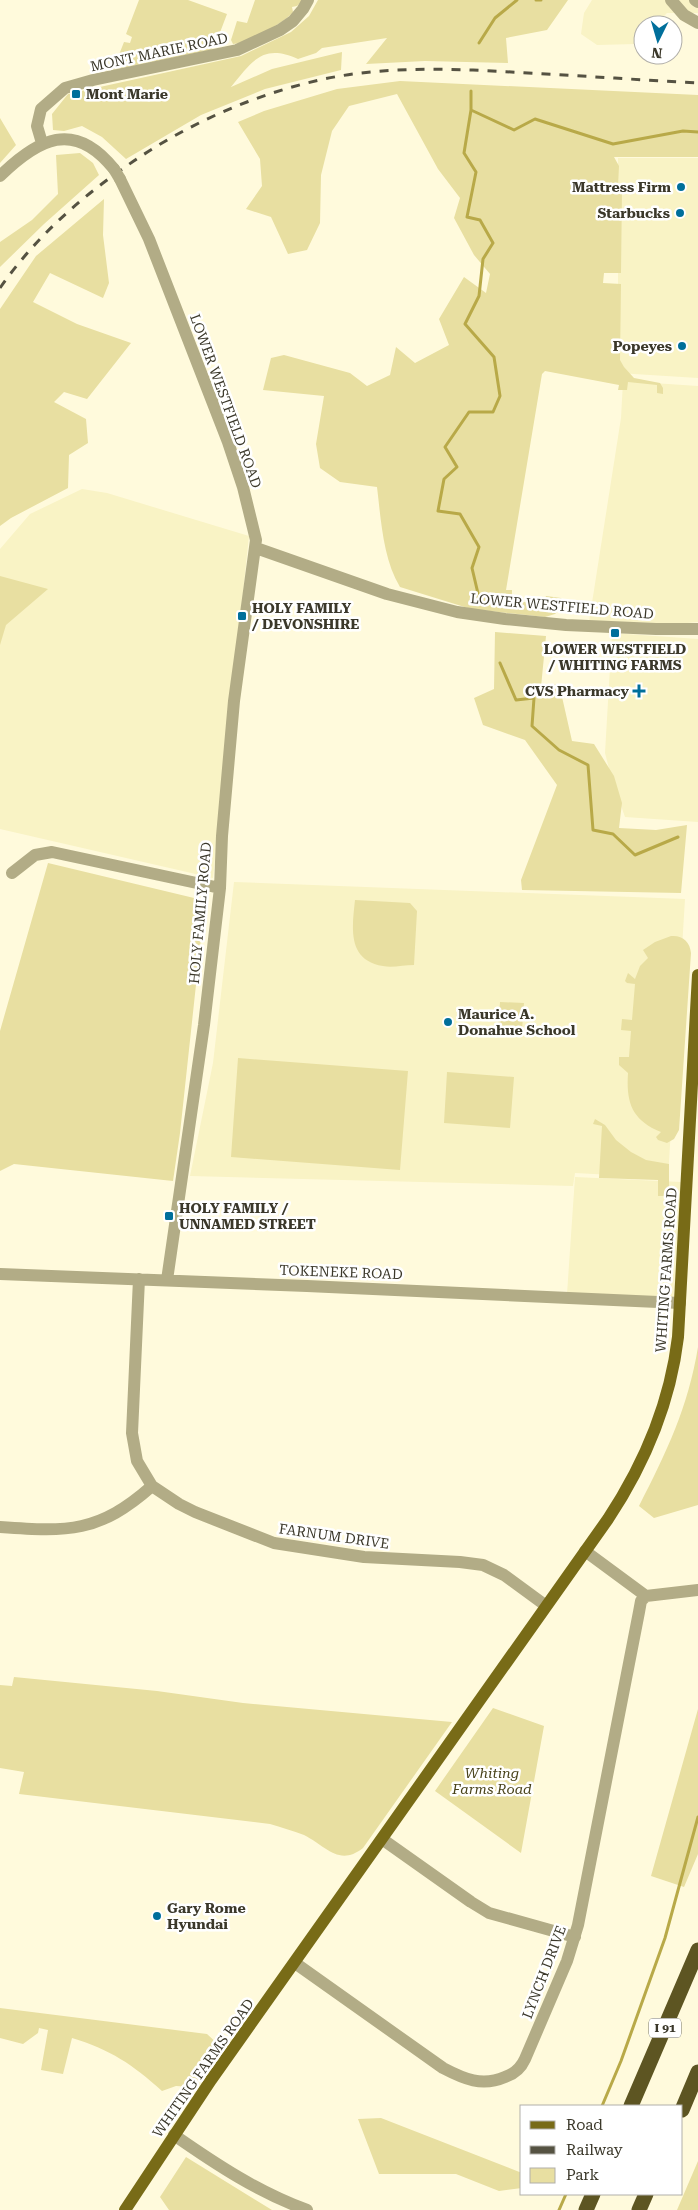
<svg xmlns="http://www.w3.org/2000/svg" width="698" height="2210" font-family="'Roboto Serif',serif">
<rect width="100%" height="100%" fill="#fffadc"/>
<path fill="#f9f3c5" d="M592 0H698V13H667L655 25H643V37L636 44 597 45 581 34 584 13Z
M618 158H698V378L618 373Z
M623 381 698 386V622L656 626 589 622 621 418Z
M82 489 107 493 249 536 213 878 0 829V549L30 514Z
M612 633 698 639V822L625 817 612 780 605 753Z
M234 882 685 899 668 1178 575 1173 573 1186 190 1176 213 1063Z
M575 1177 681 1182 676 1297 567 1294Z"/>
<path fill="#e8dfa1" d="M139 0H188L227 14 216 43 211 50 113 70 124 42 130 43 132 37 126 34Z
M255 0H303L297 6 292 7 293 12C285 23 246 43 233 44L231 40 237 21 247 23Z
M318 0H568L547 30 506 38 508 63 425 61 366 64 387 38 322 48 316 53 298 59C263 43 252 61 231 87L272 69 342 52 341 70 265 89 201 115 126 159 102 137 82 126 64 131 53 130 52 114 68 94 241 56 291 32 309 16Z
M400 81 698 95V157H614L619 166 618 186 622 190 621 273H604L603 283 621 284 620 360 624 367 634 378 660 383 663 388V394L657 393V385L628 382 627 390H618L619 385 545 371 542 374 506 590H512V600L543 605 546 596 561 598 563 601 560 609 555 614 545 617 471 609 400 587C383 559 381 520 377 487L340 482 320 468 316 444 324 396 263 390 271 358 284 355 350 373 367 386 390 375 396 347 415 363 449 345 439 319 464 277 486 293 490 274 474 255 454 218 460 198 438 169 397 94 349 106 332 131 321 175 320 223 307 250 288 254 271 217 246 209 262 186 260 159 238 122 264 111 337 89Z
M0 118 16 145 0 163Z
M80 153 93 163 99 175 44 224 0 267V242L32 220 58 194 56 155Z
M104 199 103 235 109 283 103 298 50 273 33 302 77 324 131 343 87 399 64 392 54 402 86 419 88 443 69 455 68 488 11 518 0 526V309L36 256Z
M0 576 48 589 6 625 0 645Z
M495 632 546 636 541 687 556 684 560 688 572 741 594 744 614 776 622 803 619 828 656 830 687 825 681 893 522 890 521 880 557 785 525 740 483 725 474 698 494 689Z
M48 863 194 898 203 920 180 1133 173 1181 14 1164 0 1171V1031Z
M355 900 410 903 417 911 414 965C404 965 392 968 383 966 347 960 352 928 355 900Z
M671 936C683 935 690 942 691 953L679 1130 674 1139 667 1143 658 1140 656 1137 661 1132C632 1120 626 1103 628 1073L619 1065V1057H629L631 1031 621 1030 622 1019 632 1020 635 984 627 983 625 981 628 973 635 979 640 966 648 958 643 950 655 942Z
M500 1002 524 1003 522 1030 498 1029Z
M238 1058 408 1071 400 1170 231 1157Z
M447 1072 514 1077 510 1128 444 1123Z
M595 1119 605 1125 616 1140 631 1152 646 1160 669 1164V1196H658V1180L599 1178 602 1126 593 1124Z
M698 1347V1505L654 1518 639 1506C667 1451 688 1408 698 1347Z
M14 1677 157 1691 243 1703 452 1722 363 1848C339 1867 326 1846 304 1835 293 1831 281 1827 270 1824L19 1794 24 1772 0 1768V1685L12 1686Z
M493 1708 544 1726 521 1853 435 1791Z
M698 1709V1854L684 1887 651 1876Z
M0 2008 207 2034 220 2046 193 2087 176 2086 162 2091C132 2064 111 2050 72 2038L63 2074 41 2070 48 2030 39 2028 38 2033 23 2044 0 2038Z
M381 2118 522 2173V2188L499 2191 456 2174H379L358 2119Z
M186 2157 272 2210H169L160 2197Z
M698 2161V2210H677Z"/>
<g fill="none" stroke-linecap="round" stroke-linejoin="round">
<path stroke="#b8a948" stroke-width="3" d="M536 0H541
M479 43 495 18 517 0
M471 91V110L514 130 535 119 613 144 683 131 698 132
M471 110 464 153 476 172 467 217 480 220 493 243 483 259 479 296 465 324 494 357 500 396 493 412H469L445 447 457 467 444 479 438 511 460 514 479 547 472 568 480 602
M500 663 516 700 534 698 532 726 559 750 588 765 593 830 613 834 635 855 678 837
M602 2106 621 2061 665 1938 698 1817
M559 2210 566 2194"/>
<path stroke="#b2ac86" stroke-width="12" d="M671 0 684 15 698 23
M695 0 698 2
M42 143 37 126 41 109 65 88 93 80 237 50 280 30 293 21 303 9 308 0
M0 176C38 139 74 119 114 169
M120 179 149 239 228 442 243 487 256 540 234 701 222 836 220 888 204 1025 167 1280
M256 548 387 594 457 612 505 619 566 625 656 629H698
M12 873 35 855 52 852 220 888
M0 1274 307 1286 680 1303
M139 1279 132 1433 137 1461 152 1486 179 1504 195 1512 274 1543 364 1557 460 1562 483 1565 504 1575 545 1605
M0 1527C68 1532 99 1533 152 1486
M585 1551 646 1596 698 1590
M382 1839 471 1902 489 1913 575 1937
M295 1963 443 2068C464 2079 482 2087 505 2077 514 2074 521 2068 525 2059L567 1961 578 1925 639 1612 641 1601 646 1596
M174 2135C217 2165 258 2192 307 2210"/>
<path stroke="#786b17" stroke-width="12" d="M125 2210 211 2080 608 1519C645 1463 670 1404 678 1337L698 975"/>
<path stroke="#5d5522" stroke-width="15" d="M631 2106 698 1950
M682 2110 698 2072
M586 2210 593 2194
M639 2210 646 2194"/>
<path stroke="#555242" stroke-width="3" stroke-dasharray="9 9" stroke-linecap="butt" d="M0 288C32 242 75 202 121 170 182 126 251 95 324 79 391 65 460 69 528 73 585 76 641 80 698 83"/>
<path stroke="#b2ac86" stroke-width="12" d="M114 169 120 179"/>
</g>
<g fill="#006f9b" stroke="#fff" stroke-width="2">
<rect x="71" y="89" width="10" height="10" rx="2.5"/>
<circle cx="681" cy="187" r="5"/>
<circle cx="680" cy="213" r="5"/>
<circle cx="682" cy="346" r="5"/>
<rect x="237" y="611" width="10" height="10" rx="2.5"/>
<rect x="610" y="628" width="10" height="10" rx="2.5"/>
<path d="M636.5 683.5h5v5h5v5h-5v5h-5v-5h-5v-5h5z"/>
<circle cx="448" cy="1022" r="5"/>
<rect x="164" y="1211" width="10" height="10" rx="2.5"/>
<circle cx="157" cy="1916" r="5"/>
</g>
<g text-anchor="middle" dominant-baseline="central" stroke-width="5" stroke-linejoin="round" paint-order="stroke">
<rect fill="#fff" stroke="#76746a" stroke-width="1" x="649" y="2018.5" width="32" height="19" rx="4"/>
<g font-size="12" font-weight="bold" fill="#3b382a">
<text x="665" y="2028">I 91</text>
</g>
<g font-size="14" fill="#3b382a" stroke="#fff">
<text transform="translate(159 52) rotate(-12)">MONT MARIE ROAD</text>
<text transform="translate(226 401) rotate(70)">LOWER WESTFIELD ROAD</text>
<text transform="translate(562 606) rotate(5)">LOWER WESTFIELD ROAD</text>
<text transform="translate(200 913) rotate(-85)">HOLY FAMILY ROAD</text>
<text transform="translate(666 1270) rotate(-86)">WHITING FARMS ROAD</text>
<text transform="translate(341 1272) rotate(2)">TOKENEKE ROAD</text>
<text transform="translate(334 1536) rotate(8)">FARNUM DRIVE</text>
<text transform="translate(544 1972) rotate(-69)">LYNCH DRIVE</text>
<text transform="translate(203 2068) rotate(-55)">WHITING FARMS ROAD</text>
</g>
<g font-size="14" font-weight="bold" fill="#3b382a" stroke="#fff" text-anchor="start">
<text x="86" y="94">Mont Marie</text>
<text x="671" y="187" text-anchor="end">Mattress Firm</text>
<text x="670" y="213" text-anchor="end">Starbucks</text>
<text x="672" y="346" text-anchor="end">Popeyes</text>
<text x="252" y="608">HOLY FAMILY<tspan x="252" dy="16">/ DEVONSHIRE</tspan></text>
<text x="615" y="649" text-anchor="middle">LOWER WESTFIELD<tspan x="615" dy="16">/ WHITING FARMS</tspan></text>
<text x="629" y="691" text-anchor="end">CVS Pharmacy</text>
<text x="458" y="1014">Maurice A.<tspan x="458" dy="16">Donahue School</tspan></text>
<text x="179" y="1208">HOLY FAMILY /<tspan x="179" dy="16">UNNAMED STREET</tspan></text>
<text x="167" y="1908">Gary Rome<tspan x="167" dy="16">Hyundai</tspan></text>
</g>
<g font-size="14" font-style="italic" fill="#484219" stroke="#fff">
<text x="492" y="1773">Whiting<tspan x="492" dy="16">Farms Road</tspan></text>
</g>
</g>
<rect x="520" y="2105" width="162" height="90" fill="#ffffff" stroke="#b1afaa"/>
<rect x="530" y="2121" width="25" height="8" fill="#786b17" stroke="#b1afaa"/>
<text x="566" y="2130" font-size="15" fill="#3b382a">Road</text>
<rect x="530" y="2146" width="25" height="8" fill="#555242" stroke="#b1afaa"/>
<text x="566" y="2155" font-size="15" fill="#3b382a">Railway</text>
<rect x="530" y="2168" width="25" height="15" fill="#e8dfa1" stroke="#b1afaa"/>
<text x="566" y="2180" font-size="15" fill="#3b382a">Park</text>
<g transform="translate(658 40) rotate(185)"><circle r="24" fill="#ffffff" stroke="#b1afaa"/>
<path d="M0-4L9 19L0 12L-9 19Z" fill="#006f9b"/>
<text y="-8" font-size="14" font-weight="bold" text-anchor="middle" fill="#3b382a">N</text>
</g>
</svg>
